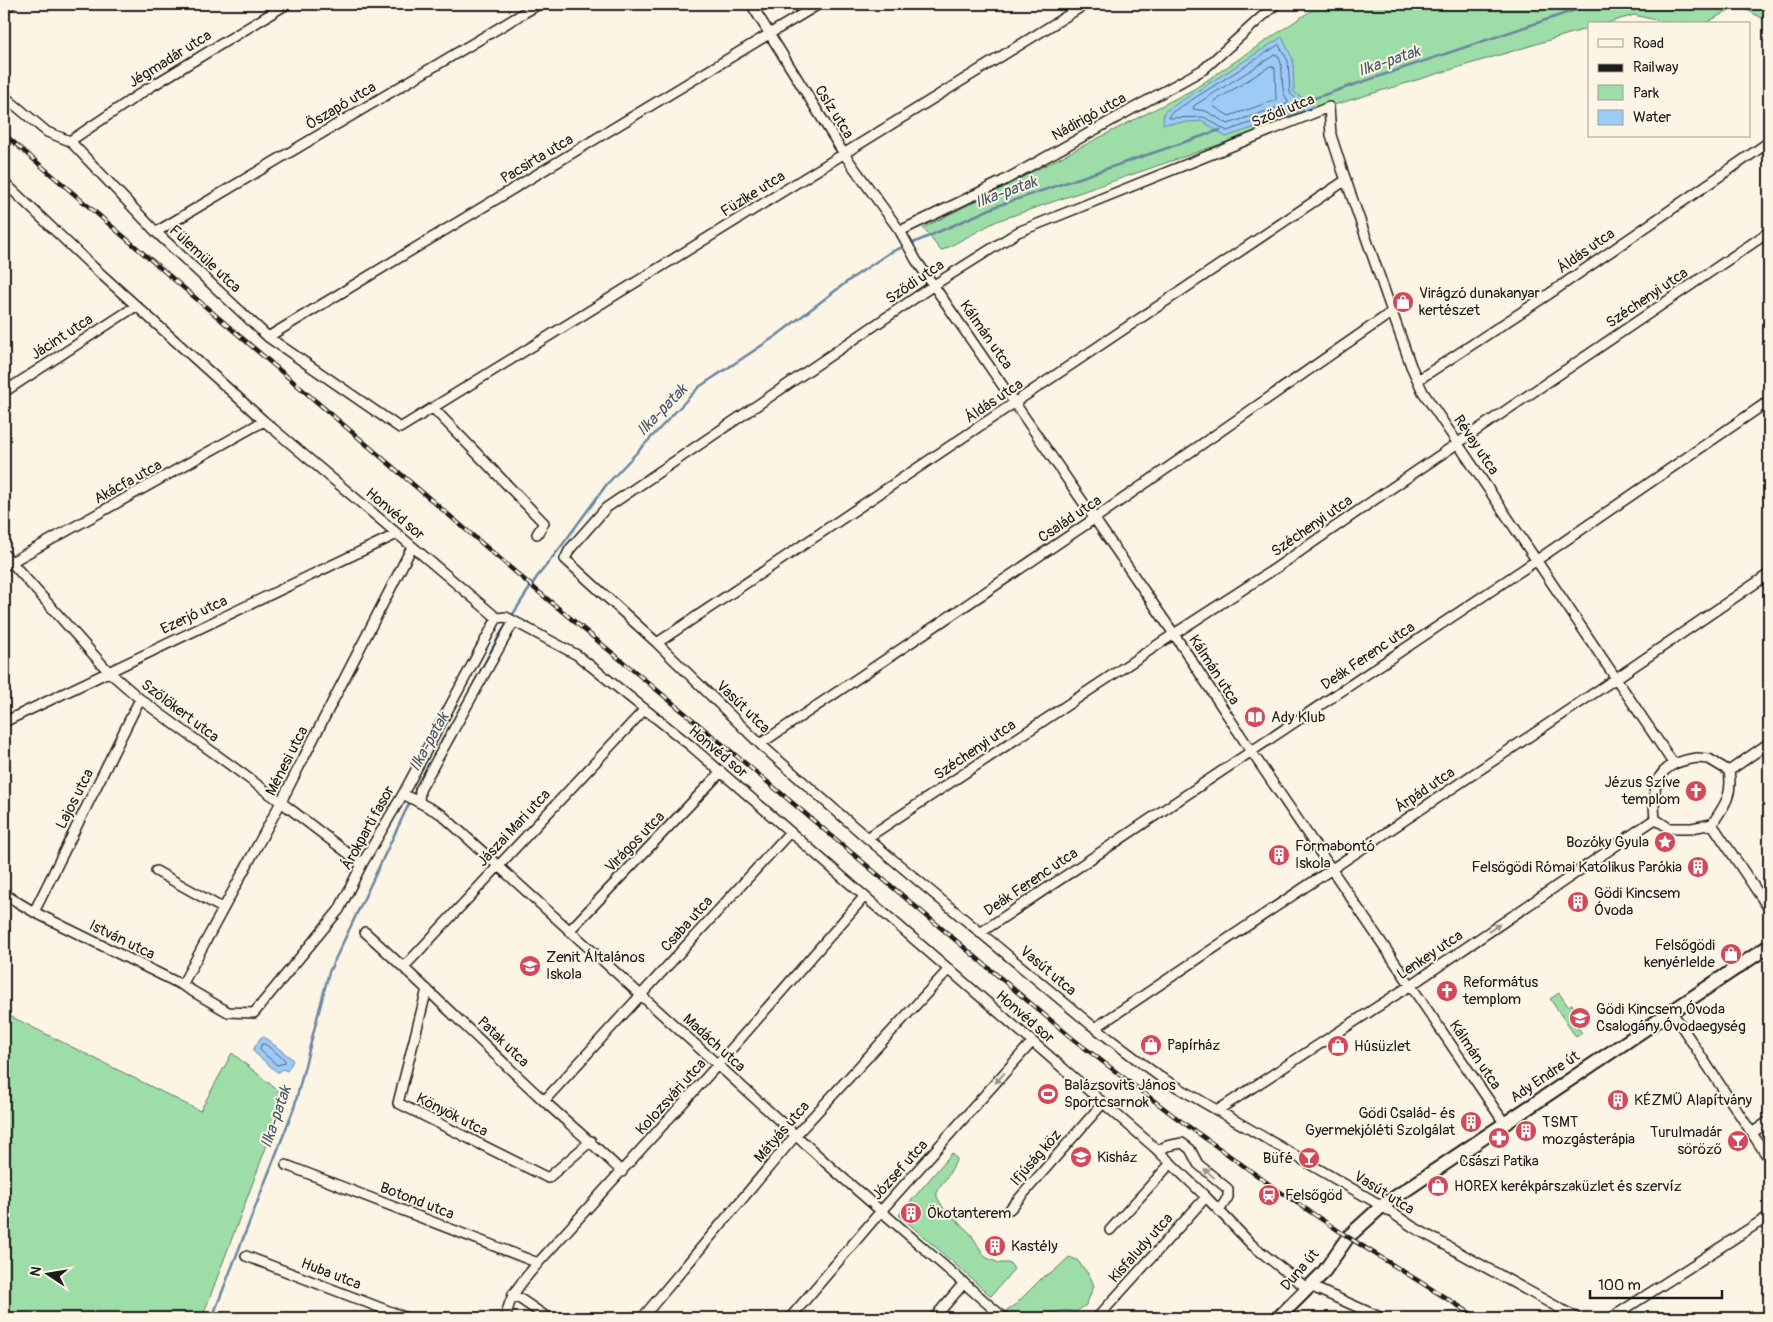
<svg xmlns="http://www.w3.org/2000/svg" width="1773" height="1322" font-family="Pangolin,sans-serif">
<rect width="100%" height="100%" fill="#fcf5e5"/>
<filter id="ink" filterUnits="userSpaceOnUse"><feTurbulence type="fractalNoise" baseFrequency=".02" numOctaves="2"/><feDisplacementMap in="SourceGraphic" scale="10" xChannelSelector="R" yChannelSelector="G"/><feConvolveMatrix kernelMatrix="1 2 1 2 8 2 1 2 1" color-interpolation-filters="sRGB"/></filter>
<g filter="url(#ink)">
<path fill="#9ddda7" stroke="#5c7c62" d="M1321 4H1769V22L1738 5 1704 24H1673L1634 15 1604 24H1589V28L1334 105 997 221 941 251 923 228 1194 89Z
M1559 993 1568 1006 1572 1004 1579 1015 1572 1019 1582 1033 1576 1037 1550 999Z
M4 1013 200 1111 232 1053 281 1093 282 1105 202 1318H4Z
M952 1153 957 1159 948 1176 937 1190V1197L944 1209 971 1234 985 1257 999 1263H1010L1014 1269 991 1296 899 1215Z
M1069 1257 1077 1260 1090 1276 1094 1286 1086 1305 1076 1312C1064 1309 1057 1310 1048 1318H1012L1006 1313 1007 1310 1016 1304 1043 1277 1053 1272Z"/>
<path fill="#9dcbf8" stroke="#6985a0" d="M1282 37 1293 60 1294 92 1314 107 1226 137 1203 121 1163 124 1164 112Z
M261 1037H264L291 1058 293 1061 287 1071 283 1069 279 1072H277L255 1053 253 1050Z"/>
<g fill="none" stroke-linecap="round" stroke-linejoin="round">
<path stroke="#506274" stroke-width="1" d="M1279 45 1288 61 1290 93 1300 103 1299 106 1227 131 1204 117 1169 118 1170 114Z
M1275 55H1278C1286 70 1278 88 1288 101L1287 104 1228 124 1206 111 1193 109 1194 106Z
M1271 66 1275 68 1276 100 1229 116 1213 106 1214 102Z
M262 1044H265L285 1060V1063L277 1065 260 1050Z"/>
<path stroke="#6985a0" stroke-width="2.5" d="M1303 102 1593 4
M911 244 997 206 1220 130
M449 730 499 636 522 600 537 577 560 548 607 484 699 387 776 336 852 278 889 253 905 246
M212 1318 294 1108 329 972 416 789"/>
<g stroke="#1c1c1c" stroke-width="12">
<path id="street" d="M751 4 844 154 900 231 916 260 1174 634 1251 751 1505 1124
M4 8 11 4
M4 96 47 132 70 141 156 232 268 337 400 428 1086 4
M70 141 147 89 287 4
M4 182 91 265 264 421 497 618 506 617 577 655 691 746 1154 1147 1206 1197 1252 1245 1308 1289
M900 231 1003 181 1204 69 1276 4
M156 232 539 4
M268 337 819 4
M1418 380 1549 294 1769 142
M4 392 136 306
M433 408 544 523 537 534
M4 554 108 671 140 699 281 802 362 864
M4 566 264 421
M657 643 1346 180
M4 722 397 534
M760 744 1094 519 1392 312
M1697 758 1709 759 1729 771C1733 795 1725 805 1712 824L1692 828H1669L1655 819C1651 782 1658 763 1697 758Z
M1729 771 1769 743
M403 794 441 814 835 1171 1004 1318
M419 802 420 790 514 621
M1712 824 1769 909
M867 838 1174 634 1276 568 1374 500 1769 232
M156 871 222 908
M4 894 34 912 182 985 228 1012 254 1013 339 910 362 864 403 794 497 618
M34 912 140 699
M569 931 721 772
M365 932C426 987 483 1044 543 1100 569 1124 597 1147 622 1172
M980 933 1537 560 1769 401
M404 967 645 709
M182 985 281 802 412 547
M427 989 398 1103 548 1178 591 1141
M1672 1012 1769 1159
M1095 1028 1615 679 1769 574
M544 1101 790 832
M1218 1110 1411 985 1655 819
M1752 1133 1769 1121
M1158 1151 1167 1146 1182 1143 1190 1149 1198 1164 1228 1189V1197L1219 1211
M286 1165 538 1263
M1010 1209 1103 1103
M1110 1230 1171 1163
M246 1256 407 1318
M1310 1286 1382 1318
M513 1294 548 1318
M506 1318C509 1294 523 1281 538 1263L713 1070 864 897
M642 1318 796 1135 949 969
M790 1318 881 1211 1032 1042
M934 1318 964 1283
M1097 1318 1206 1197
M1577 1318 1413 1227 1382 1206 1160 1077 1090 1024 867 838 760 744 657 643 565 559 570 549 606 508 934 285 1018 232 1329 107 1331 135 1342 169 1411 366 1423 392 1673 763
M1611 1318 1769 1216"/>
</g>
<g stroke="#1c1c1c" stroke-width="16">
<path id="secondary" d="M1278 1318 1323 1273 1348 1237 1382 1206 1769 946"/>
</g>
<use href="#street" stroke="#fcf5e5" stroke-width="9"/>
<use href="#secondary" stroke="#fcf5e5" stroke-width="12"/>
<g stroke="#1c1c1c" stroke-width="4.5">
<path id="rail" d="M4 134 534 588 739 758 1073 1039 1174 1116 1276 1189 1348 1237 1478 1318"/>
</g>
<use href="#rail" stroke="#fcf5e5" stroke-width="2.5" stroke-dasharray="8" stroke-linecap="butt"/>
</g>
<defs><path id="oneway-solid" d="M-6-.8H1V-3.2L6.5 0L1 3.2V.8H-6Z" transform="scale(1.25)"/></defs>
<g fill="#97938b">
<use href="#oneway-solid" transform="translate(1494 928) rotate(-34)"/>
<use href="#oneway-solid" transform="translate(1000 1078) rotate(132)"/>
<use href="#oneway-solid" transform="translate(1209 1173) rotate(-139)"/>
</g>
</g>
<defs>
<g id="shop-disc" transform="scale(1.125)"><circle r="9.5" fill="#d1495b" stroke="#fcf5e5"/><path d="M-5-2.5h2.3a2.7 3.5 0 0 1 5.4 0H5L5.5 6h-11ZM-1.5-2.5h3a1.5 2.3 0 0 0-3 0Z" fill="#fff"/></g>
<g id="library-disc" transform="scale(1.125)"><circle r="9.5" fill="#d1495b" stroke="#fcf5e5"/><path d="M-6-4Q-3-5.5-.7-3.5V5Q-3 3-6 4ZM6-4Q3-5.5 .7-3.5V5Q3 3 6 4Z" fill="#fff"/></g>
<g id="church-disc" transform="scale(1.125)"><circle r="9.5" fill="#d1495b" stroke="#fcf5e5"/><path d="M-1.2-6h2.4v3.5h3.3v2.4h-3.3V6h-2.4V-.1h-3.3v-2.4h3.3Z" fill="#fff"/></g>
<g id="sight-disc" transform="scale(1.125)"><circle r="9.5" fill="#d1495b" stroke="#fcf5e5"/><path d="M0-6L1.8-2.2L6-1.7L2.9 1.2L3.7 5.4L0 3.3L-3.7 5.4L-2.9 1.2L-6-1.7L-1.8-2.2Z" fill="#fff"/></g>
<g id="building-disc" transform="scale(1.125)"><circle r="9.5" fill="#d1495b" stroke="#fcf5e5"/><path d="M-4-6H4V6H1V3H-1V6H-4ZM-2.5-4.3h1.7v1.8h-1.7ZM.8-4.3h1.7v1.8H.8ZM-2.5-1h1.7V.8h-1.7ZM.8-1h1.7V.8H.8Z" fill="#fff"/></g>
<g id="school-disc" transform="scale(1.125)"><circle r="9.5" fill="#d1495b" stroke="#fcf5e5"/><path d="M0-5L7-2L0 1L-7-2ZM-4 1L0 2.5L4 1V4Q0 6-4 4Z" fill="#fff"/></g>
<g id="stadium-disc" transform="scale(1.125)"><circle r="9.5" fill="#d1495b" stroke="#fcf5e5"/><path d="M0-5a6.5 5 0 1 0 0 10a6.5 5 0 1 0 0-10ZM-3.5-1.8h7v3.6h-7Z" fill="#fff"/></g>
<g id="pharmacy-disc" transform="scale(1.125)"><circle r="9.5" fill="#d1495b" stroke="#fcf5e5"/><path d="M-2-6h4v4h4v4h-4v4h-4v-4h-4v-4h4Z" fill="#fff"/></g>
<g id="bar-disc" transform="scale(1.125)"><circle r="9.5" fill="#d1495b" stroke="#fcf5e5"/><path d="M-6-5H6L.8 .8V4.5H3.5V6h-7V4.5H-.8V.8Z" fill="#fff"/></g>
<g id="station-disc" transform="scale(1.125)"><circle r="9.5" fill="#d1495b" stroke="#fcf5e5"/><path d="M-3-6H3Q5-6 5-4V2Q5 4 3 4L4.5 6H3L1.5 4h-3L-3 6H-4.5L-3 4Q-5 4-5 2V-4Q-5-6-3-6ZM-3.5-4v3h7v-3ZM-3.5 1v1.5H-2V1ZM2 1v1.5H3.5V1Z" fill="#fff"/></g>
</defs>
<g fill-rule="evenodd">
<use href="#shop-disc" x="1403" y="302"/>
<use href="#library-disc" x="1255" y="717"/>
<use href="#church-disc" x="1696" y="791"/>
<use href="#sight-disc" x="1665" y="842"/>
<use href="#building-disc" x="1279" y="855"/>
<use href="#building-disc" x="1698" y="867"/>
<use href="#building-disc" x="1578" y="902"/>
<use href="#shop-disc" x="1731" y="954"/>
<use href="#school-disc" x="530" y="966"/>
<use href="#church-disc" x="1447" y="991"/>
<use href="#school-disc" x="1580" y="1018"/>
<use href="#shop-disc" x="1151" y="1045"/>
<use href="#shop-disc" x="1338" y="1046"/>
<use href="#stadium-disc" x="1048" y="1094"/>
<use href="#building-disc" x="1618" y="1100"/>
<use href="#building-disc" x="1471" y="1122"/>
<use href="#building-disc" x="1526" y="1131"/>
<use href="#pharmacy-disc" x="1499" y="1138"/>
<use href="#bar-disc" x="1738" y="1141"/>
<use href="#school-disc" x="1081" y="1157"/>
<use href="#bar-disc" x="1309" y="1158"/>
<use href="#shop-disc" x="1438" y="1186"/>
<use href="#station-disc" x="1269" y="1195"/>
<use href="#building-disc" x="911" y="1213"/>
<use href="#building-disc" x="995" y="1246"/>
</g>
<g text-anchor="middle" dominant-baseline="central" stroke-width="4" stroke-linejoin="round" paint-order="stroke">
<g font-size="15" fill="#1c1c1c" stroke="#fcf5e5">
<text transform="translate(170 59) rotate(-32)">Jégmadár utca</text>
<text transform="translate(341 106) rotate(-31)">Őszapó utca</text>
<text transform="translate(1283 111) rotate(-22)">Sződi utca</text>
<text transform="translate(834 112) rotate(58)">Csíz utca</text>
<text transform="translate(1089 117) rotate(-29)">Nádirigó utca</text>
<text transform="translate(537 159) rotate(-31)">Pacsirta utca</text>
<text transform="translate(753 194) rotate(-32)">Füzike utca</text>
<text transform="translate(1586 251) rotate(-35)">Áldás utca</text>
<text transform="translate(205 259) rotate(43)">Fülemüle utca</text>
<text transform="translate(915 282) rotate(-34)">Sződi utca</text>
<text transform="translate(1647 298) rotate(-34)">Széchenyi utca</text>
<text transform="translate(986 335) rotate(55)">Kálmán utca</text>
<text transform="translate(62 337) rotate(-33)">Jácint utca</text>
<text transform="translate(994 401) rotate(-34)">Áldás utca</text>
<text transform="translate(1476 445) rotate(56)">Révay utca</text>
<text transform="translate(128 482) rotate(-29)">Akácfa utca</text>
<text transform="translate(395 514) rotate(40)">Honvéd sor</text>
<text transform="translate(1070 519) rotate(-34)">Család utca</text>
<text transform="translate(1312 526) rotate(-35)">Széchenyi utca</text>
<text transform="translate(194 615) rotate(-25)">Ezerjó utca</text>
<text transform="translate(1368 656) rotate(-34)">Deák Ferenc utca</text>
<text transform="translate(1214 670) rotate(57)">Kálmán utca</text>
<text transform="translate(743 707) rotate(44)">Vasút utca</text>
<text transform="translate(180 711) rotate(37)">Szőlőkert utca</text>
<text transform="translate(975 750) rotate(-34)">Széchenyi utca</text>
<text transform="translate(718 752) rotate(40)">Honvéd sor</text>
<text transform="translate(287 761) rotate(-63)">Ménesi utca</text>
<text transform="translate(1425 790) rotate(-34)">Árpád utca</text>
<text transform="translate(75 799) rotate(-63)">Lajos utca</text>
<text transform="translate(368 828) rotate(-61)">Árokparti fasor</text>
<text transform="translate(514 828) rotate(-47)">Jászai Mari utca</text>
<text transform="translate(635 842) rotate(-46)">Virágos utca</text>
<text transform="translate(1031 882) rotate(-34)">Deák Ferenc utca</text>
<text transform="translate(687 924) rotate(-48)">Csaba utca</text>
<text transform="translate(122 940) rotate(26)">István utca</text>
<text transform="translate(1430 955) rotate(-34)">Lenkey utca</text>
<text transform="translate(1048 971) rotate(40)">Vasút utca</text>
<text transform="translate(1025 1017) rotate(41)">Honvéd sor</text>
<text transform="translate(503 1042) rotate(44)">Patak utca</text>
<text transform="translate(714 1043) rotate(42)">Madách utca</text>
<text transform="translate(1475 1055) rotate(56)">Kálmán utca</text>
<text transform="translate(1545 1077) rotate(-34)">Ady Endre út</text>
<text transform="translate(671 1097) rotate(-48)">Kolozsvári utca</text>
<text transform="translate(452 1115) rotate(27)">Könyök utca</text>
<text transform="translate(782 1132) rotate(-49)">Mátyás utca</text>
<text transform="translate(1036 1158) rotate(-49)">Ifjúság köz</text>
<text transform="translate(900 1170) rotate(-48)">József utca</text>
<text transform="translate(1384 1193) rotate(32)">Vasút utca</text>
<text transform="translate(417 1201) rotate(21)">Botond utca</text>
<text transform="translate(1141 1248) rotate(-48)">Kisfaludy utca</text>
<text transform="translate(1300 1270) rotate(-49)">Duna út</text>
<text transform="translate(331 1274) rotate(21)">Huba utca</text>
</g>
<g font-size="15" fill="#1c1c1c" stroke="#fcf5e5" text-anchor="start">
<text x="1419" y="293">Virágzó dunakanyar<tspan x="1419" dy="17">kertészet</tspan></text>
<text x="1271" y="717">Ady Klub</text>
<text x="1680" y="782" text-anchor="end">Jézus Szíve<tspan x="1680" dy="17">templom</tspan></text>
<text x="1649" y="842" text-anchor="end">Bozóky Gyula</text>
<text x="1295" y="846">Formabontó<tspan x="1295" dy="17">Iskola</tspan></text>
<text x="1682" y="867" text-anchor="end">Felsőgödi Római Katolikus Parókia</text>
<text x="1594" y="893">Gödi Kincsem<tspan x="1594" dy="17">Óvoda</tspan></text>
<text x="1715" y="945" text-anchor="end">Felsőgödi<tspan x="1715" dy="17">kenyérlelde</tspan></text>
<text x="546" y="957">Zenit Általános<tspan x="546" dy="17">Iskola</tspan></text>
<text x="1463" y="982">Református<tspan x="1463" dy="17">templom</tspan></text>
<text x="1596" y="1009">Gödi Kincsem Óvoda<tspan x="1596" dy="17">Csalogány Óvodaegység</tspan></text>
<text x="1167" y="1045">Papírház</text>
<text x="1354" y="1046">Húsüzlet</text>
<text x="1064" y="1085">Balázsovits János<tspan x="1064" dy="17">Sportcsarnok</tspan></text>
<text x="1634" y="1100">KÉZMŰ Alapítvány</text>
<text x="1455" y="1113" text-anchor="end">Gödi Család- és<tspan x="1455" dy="17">Gyermekjóléti Szolgálat</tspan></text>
<text x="1542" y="1122">TSMT<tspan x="1542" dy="17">mozgásterápia</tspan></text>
<text x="1722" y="1132" text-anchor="end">Turulmadár<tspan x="1722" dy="17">söröző</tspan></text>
<text x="1097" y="1157">Kisház</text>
<text x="1293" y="1158" text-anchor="end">Büfé</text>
<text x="1499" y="1161" text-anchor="middle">Császi Patika</text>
<text x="1454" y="1186">HOREX kerékpárszaküzlet és szervíz</text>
<text x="1285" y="1195">Felsőgöd</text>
<text x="927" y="1213">Ökotanterem</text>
<text x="1011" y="1246">Kastély</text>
</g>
<g font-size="16" font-style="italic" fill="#495969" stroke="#fcf5e5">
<text transform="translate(1389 61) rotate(-19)">Ilka-patak</text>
<text transform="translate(1006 192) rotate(-20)">Ilka-patak</text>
<text transform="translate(662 410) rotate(-46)">Ilka-patak</text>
<text transform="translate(429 742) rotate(-61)">Ilka-patak</text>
<text transform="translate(276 1117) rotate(-71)">Ilka-patak</text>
</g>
</g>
<rect width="1773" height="1322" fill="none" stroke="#fcf5e5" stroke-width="20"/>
<rect x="10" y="10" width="1753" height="1302" fill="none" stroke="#1c1c1c" stroke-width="2" filter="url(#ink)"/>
<rect x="1588" y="22" width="162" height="115" fill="#fcf5e5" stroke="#a29e95"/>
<rect x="1598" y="39" width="25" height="8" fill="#fcf5e5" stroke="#a29e95"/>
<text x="1633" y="48" font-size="15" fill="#1c1c1c">Road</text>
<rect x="1598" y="64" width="25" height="8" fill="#1c1c1c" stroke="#a29e95"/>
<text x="1633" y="72" font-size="15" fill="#1c1c1c">Railway</text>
<rect x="1598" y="85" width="25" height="15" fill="#9ddda7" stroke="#a29e95"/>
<text x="1633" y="98" font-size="15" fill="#1c1c1c">Park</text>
<rect x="1598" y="110" width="25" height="15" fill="#9dcbf8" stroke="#a29e95"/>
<text x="1633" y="122" font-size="15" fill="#1c1c1c">Water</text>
<g transform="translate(48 1274) rotate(282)" stroke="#fcf5e5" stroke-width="4" paint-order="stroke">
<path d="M0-4L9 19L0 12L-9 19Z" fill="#1c1c1c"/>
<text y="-8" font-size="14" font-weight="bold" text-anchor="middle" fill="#1c1c1c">N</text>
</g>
<path d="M1590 1290v8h132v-8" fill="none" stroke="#1c1c1c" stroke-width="2.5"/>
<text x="1598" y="1290" font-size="15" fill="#1c1c1c" stroke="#fcf5e5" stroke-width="4" paint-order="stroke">100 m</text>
</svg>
